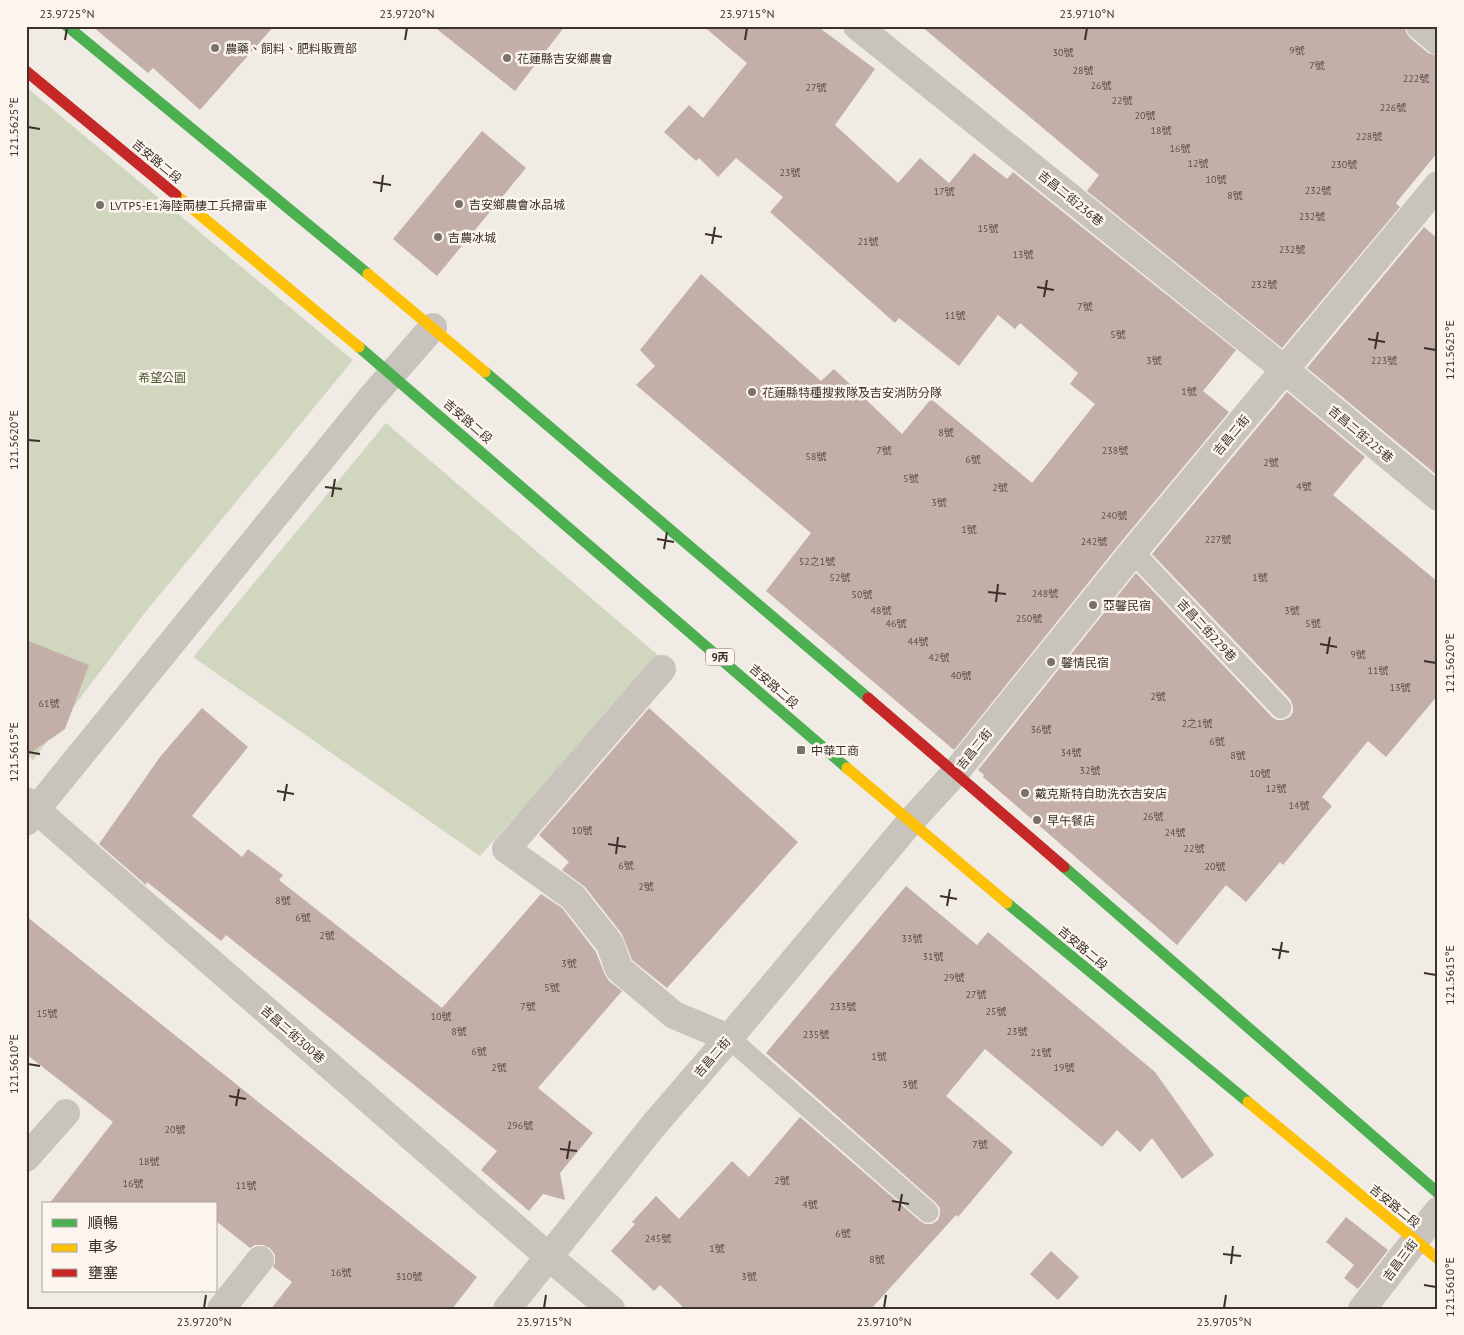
<svg xmlns="http://www.w3.org/2000/svg" width="1464" height="1335" font-family="'PT Sans','Noto Sans TC',sans-serif">
<rect width="100%" height="100%" fill="#f0ebe5"/>
<path fill="#d1d6bf" d="M26 87 353 360 147 610 33 760 26 754Z
M386 423 659 656 480 856 193 657Z"/>
<path fill="#c3afa7" d="M92 26H274L200 110 153 68 148 73Z
M433 26H565L515 91Z
M703 26H817L875 69 835 125 898 183 920 158 949 183 974 153 1007 179 1013 172 1236 350 1203 391 1229 412 1121 542 954 750 766 591 811 533 636 385 655 366 640 350 701 274 821 381 834 369 902 434 931 399 1032 483 1095 404 1070 384 1078 373 1020 323 1015 329 998 315 959 366 899 318 895 323 770 212 783 197 736 158 718 177 699 158 696 161 664 132 689 105 703 118 747 63Z
M921 26H1405L1406 32 1410 38 1428 53 1438 56V152L1396 203 1400 207 1282 348 1087 191 1099 175Z
M482 131 526 168 437 276 393 239Z
M1424 227 1438 239V476L1307 368Z
M1287 392 1365 457 1333 495 1438 582V695L1386 757 1368 741 1322 797 1332 806 1283 865 1280 862 1246 902 1226 885 1177 945 983 777 984 775 978 770 1136 573 1272 717 1277 720H1283L1290 717 1293 712V706L1290 699 1152 554Z
M26 640 89 665 65 729 26 756Z
M202 708 248 747 192 816 242 857 248 849 283 875 279 880 442 1008 541 894 562 908 596 952 605 975 609 981 622 991 538 1088 593 1133 560 1173 565 1200 543 1194 529 1211 481 1170 497 1151 226 935 221 941 147 882 146 885 99 844 160 757Z
M649 708 798 842 667 988 632 960 622 934 585 887 562 870 569 862 539 835Z
M906 886 977 945 988 932 1155 1072 1214 1155 1182 1179 1152 1138 1140 1152 1117 1130 1102 1147 985 1049 946 1096 1013 1152 958 1217 956 1215 871 1309H685L660 1285 654 1291 611 1251 635 1224 632 1222 656 1196 679 1219 732 1161 749 1177 800 1117 920 1221 925 1224H932L938 1220 940 1214V1208L936 1203 766 1053Z
M26 916 477 1277 452 1309H271L292 1282 273 1267 275 1262V1255L270 1248 262 1245H255L250 1248 216 1221V1204H49L113 1122 26 1054Z
M1346 1217 1388 1250 1358 1289 1344 1278 1354 1265 1326 1242Z
M1051 1251 1079 1277 1058 1300 1030 1274Z"/>
<g fill="none" stroke-linecap="round" stroke-linejoin="round">
<path stroke="#c9c3be" stroke-width="21" d="M1133 552 1281 708
M729 1038 928 1212"/>
<path stroke="#c9c3be" stroke-width="28" d="M857 26 1285 370 1438 497
M1420 26 1438 41
M662 669 506 849 573 897 610 944 619 969 674 1015 729 1038
M26 801 549 1257 611 1309
M26 822 370 399 433 327
M26 1158 66 1113
M221 1309 260 1260
M507 1309 653 1126 729 1038 910 822 955 773 1133 552 1438 185
M1362 1309 1438 1211"/>
<path stroke="#4caf50" stroke-width="11" d="M67 26 368 274
M359 347 847 768
M485 372 868 698
M1064 867 1438 1193
M1007 903 1248 1102"/>
<path stroke="#ffc107" stroke-width="11" d="M176 195 359 347
M368 274 485 372
M847 768 1007 903
M1248 1102 1438 1259"/>
<path stroke="#c62828" stroke-width="11" d="M26 71 176 195
M868 698 1064 867"/>
</g>
<path fill="none" stroke="#3b302b" stroke-width="2" d="M65 40 67 28M405 40 407 28M745 40 747 28M1085 40 1087 28M28 127 40 129M373 182 391 185M381 192 383 175M705 234 722 237M712 244 715 227M1037 287 1054 290M1044 297 1047 280M1368 339 1385 342M1424 348 1436 350M1375 349 1378 332M28 440 40 441M325 487 342 489M332 497 335 479M657 539 674 542M664 549 667 532M988 592 1006 594M996 602 998 584M1320 644 1337 647M1327 654 1330 637M1424 661 1436 663M28 752 40 754M277 791 294 794M284 801 287 784M608 844 626 847M616 854 618 837M940 896 957 899M947 906 950 889M1272 949 1289 952M1279 959 1282 942M1424 973 1436 975M28 1064 40 1066M229 1096 246 1099M236 1106 239 1089M560 1149 577 1151M567 1159 570 1141M892 1201 909 1204M899 1211 902 1194M1223 1254 1241 1256M1231 1264 1233 1246M1424 1285 1436 1287M204 1308 206 1295M544 1308 546 1295M884 1308 886 1295M1224 1308 1226 1295"/>
<g fill="#7a716c" stroke="#fbf5ee" stroke-width="2">
<circle cx="215" cy="48" r="5"/>
<circle cx="507" cy="58" r="5"/>
<circle cx="459" cy="204" r="5"/>
<circle cx="100" cy="205" r="5"/>
<circle cx="438" cy="237" r="5"/>
<circle cx="752" cy="392" r="5"/>
<circle cx="1093" cy="605" r="5"/>
<circle cx="1051" cy="662" r="5"/>
<rect x="796" y="745" width="10" height="10" rx="2.5"/>
<circle cx="1025" cy="793" r="5"/>
<circle cx="1037" cy="820" r="5"/>
</g>
<g text-anchor="middle" dominant-baseline="central" stroke-width="5" stroke-linejoin="round" paint-order="stroke">
<g font-size="10" fill="#5d504a">
<text x="1297" y="50">9號</text>
<text x="1063" y="52">30號</text>
<text x="1317" y="65">7號</text>
<text x="1083" y="70">28號</text>
<text x="1416" y="78">222號</text>
<text x="1101" y="85">26號</text>
<text x="816" y="87">27號</text>
<text x="1122" y="100">22號</text>
<text x="1393" y="107">226號</text>
<text x="1145" y="115">20號</text>
<text x="1161" y="130">18號</text>
<text x="1369" y="136">228號</text>
<text x="1180" y="148">16號</text>
<text x="1198" y="163">12號</text>
<text x="1344" y="164">230號</text>
<text x="790" y="172">23號</text>
<text x="1216" y="179">10號</text>
<text x="1318" y="190">232號</text>
<text x="944" y="191">17號</text>
<text x="1235" y="195">8號</text>
<text x="1312" y="216">232號</text>
<text x="988" y="228">15號</text>
<text x="868" y="241">21號</text>
<text x="1292" y="249">232號</text>
<text x="1023" y="254">13號</text>
<text x="1264" y="284">232號</text>
<text x="1085" y="306">7號</text>
<text x="955" y="315">11號</text>
<text x="1118" y="334">5號</text>
<text x="1154" y="360">3號</text>
<text x="1384" y="360">223號</text>
<text x="1189" y="391">1號</text>
<text x="946" y="432">8號</text>
<text x="884" y="450">7號</text>
<text x="1115" y="450">238號</text>
<text x="816" y="456">58號</text>
<text x="973" y="459">6號</text>
<text x="1271" y="462">2號</text>
<text x="911" y="478">5號</text>
<text x="1304" y="486">4號</text>
<text x="1000" y="487">2號</text>
<text x="939" y="502">3號</text>
<text x="1114" y="515">240號</text>
<text x="969" y="529">1號</text>
<text x="1218" y="539">227號</text>
<text x="1094" y="541">242號</text>
<text x="817" y="561">52之1號</text>
<text x="840" y="577">52號</text>
<text x="1260" y="577">1號</text>
<text x="1045" y="593">248號</text>
<text x="862" y="594">50號</text>
<text x="881" y="610">48號</text>
<text x="1292" y="610">3號</text>
<text x="1029" y="618">250號</text>
<text x="896" y="623">46號</text>
<text x="1313" y="623">5號</text>
<text x="918" y="641">44號</text>
<text x="1358" y="654">9號</text>
<text x="939" y="657">42號</text>
<text x="1378" y="670">11號</text>
<text x="961" y="675">40號</text>
<text x="1400" y="687">13號</text>
<text x="1158" y="696">2號</text>
<text x="49" y="703">61號</text>
<text x="1197" y="723">2之1號</text>
<text x="1041" y="729">36號</text>
<text x="1217" y="741">6號</text>
<text x="1071" y="752">34號</text>
<text x="1238" y="755">8號</text>
<text x="1090" y="770">32號</text>
<text x="1260" y="773">10號</text>
<text x="1276" y="788">12號</text>
<text x="1299" y="805">14號</text>
<text x="1153" y="816">26號</text>
<text x="582" y="830">10號</text>
<text x="1175" y="832">24號</text>
<text x="1194" y="848">22號</text>
<text x="626" y="865">6號</text>
<text x="1215" y="866">20號</text>
<text x="646" y="886">2號</text>
<text x="283" y="900">8號</text>
<text x="303" y="917">6號</text>
<text x="327" y="935">2號</text>
<text x="912" y="938">33號</text>
<text x="933" y="956">31號</text>
<text x="569" y="963">3號</text>
<text x="954" y="977">29號</text>
<text x="552" y="987">5號</text>
<text x="976" y="994">27號</text>
<text x="528" y="1006">7號</text>
<text x="843" y="1006">233號</text>
<text x="996" y="1011">25號</text>
<text x="47" y="1013">15號</text>
<text x="441" y="1016">10號</text>
<text x="459" y="1031">8號</text>
<text x="1017" y="1031">23號</text>
<text x="816" y="1034">235號</text>
<text x="479" y="1051">6號</text>
<text x="1041" y="1052">21號</text>
<text x="879" y="1056">1號</text>
<text x="499" y="1067">2號</text>
<text x="1064" y="1067">19號</text>
<text x="910" y="1084">3號</text>
<text x="520" y="1125">296號</text>
<text x="175" y="1129">20號</text>
<text x="980" y="1144">7號</text>
<text x="149" y="1161">18號</text>
<text x="782" y="1180">2號</text>
<text x="133" y="1183">16號</text>
<text x="246" y="1185">11號</text>
<text x="810" y="1204">4號</text>
<text x="843" y="1233">6號</text>
<text x="658" y="1238">245號</text>
<text x="717" y="1248">1號</text>
<text x="877" y="1259">8號</text>
<text x="341" y="1272">16號</text>
<text x="409" y="1276">310號</text>
<text x="749" y="1276">3號</text>
</g>
<rect fill="#fbf5ee" stroke="#756b66" stroke-width="1" x="706" y="648.5" width="28" height="17" rx="4"/>
<g font-size="11" font-weight="bold" fill="#3b302b">
<text x="720" y="657">9丙</text>
</g>
<g font-size="12" fill="#3b302b" stroke="#fbf5ee" text-anchor="start">
<text x="225" y="48">農藥、飼料、肥料販賣部</text>
<text x="517" y="58">花蓮縣吉安鄉農會</text>
<text x="469" y="204">吉安鄉農會冰品城</text>
<text x="110" y="205">LVTP5-E1海陸兩棲工兵掃雷車</text>
<text x="448" y="237">吉農冰城</text>
<text x="762" y="392">花蓮縣特種搜救隊及吉安消防分隊</text>
<text x="1103" y="605">亞馨民宿</text>
<text x="1061" y="662">馨情民宿</text>
<text x="811" y="750">中華工商</text>
<text x="1035" y="793">戴克斯特自助洗衣吉安店</text>
<text x="1047" y="820">早午餐店</text>
</g>
<g font-size="12" fill="#3b302b" stroke="#fbf5ee">
<text transform="translate(157 161) rotate(40)">吉安路二段</text>
<text transform="translate(1071 198) rotate(39)">吉昌二街236巷</text>
<text transform="translate(468 421) rotate(41)">吉安路二段</text>
<text transform="translate(1361 434) rotate(40)">吉昌二街225巷</text>
<text transform="translate(1231 435) rotate(-50)">吉昌二街</text>
<text transform="translate(1207 630) rotate(47)">吉昌二街229巷</text>
<text transform="translate(774 686) rotate(41)">吉安路二段</text>
<text transform="translate(974 749) rotate(-51)">吉昌二街</text>
<text transform="translate(1083 948) rotate(40)">吉安路二段</text>
<text transform="translate(293 1034) rotate(41)">吉昌二街300巷</text>
<text transform="translate(712 1057) rotate(-49)">吉昌二街</text>
<text transform="translate(1395 1206) rotate(39)">吉安路二段</text>
<text transform="translate(1400 1260) rotate(-53)">吉昌三街</text>
</g>
<g font-size="12" fill="#4a5a2e" stroke="#fbf5ee">
<text x="162" y="377">希望公園</text>
</g>
</g>
<rect width="1464" height="1335" fill="none" stroke="#fbf5ee" stroke-width="55"/>
<rect x="42" y="1202" width="175" height="90" fill="#fbf5ee" stroke="#aea6a0"/>
<rect x="52" y="1219" width="25" height="8" fill="#4caf50" stroke="#aea6a0"/>
<text x="88" y="1228" font-size="15" fill="#3b302b">順暢</text>
<rect x="52" y="1244" width="25" height="8" fill="#ffc107" stroke="#aea6a0"/>
<text x="88" y="1252" font-size="15" fill="#3b302b">車多</text>
<rect x="52" y="1269" width="25" height="8" fill="#c62828" stroke="#aea6a0"/>
<text x="88" y="1278" font-size="15" fill="#3b302b">壅塞</text>
<rect x="28" y="28" width="1408" height="1280" fill="none" stroke="#3b302b" stroke-width="2"/>
<g font-size="12" text-anchor="middle" fill="#3b302b">
<text x="67" y="18">23.9725°N</text>
<text x="407" y="18">23.9720°N</text>
<text x="747" y="18">23.9715°N</text>
<text x="1087" y="18">23.9710°N</text>
<text transform="translate(14 127) rotate(-90)" y="4">121.5625°E</text>
<text transform="translate(1450 350) rotate(-90)" y="4">121.5625°E</text>
<text transform="translate(14 440) rotate(-90)" y="4">121.5620°E</text>
<text transform="translate(1450 663) rotate(-90)" y="4">121.5620°E</text>
<text transform="translate(14 752) rotate(-90)" y="4">121.5615°E</text>
<text transform="translate(1450 975) rotate(-90)" y="4">121.5615°E</text>
<text transform="translate(14 1064) rotate(-90)" y="4">121.5610°E</text>
<text transform="translate(1450 1287) rotate(-90)" y="4">121.5610°E</text>
<text x="204" y="1326">23.9720°N</text>
<text x="544" y="1326">23.9715°N</text>
<text x="884" y="1326">23.9710°N</text>
<text x="1224" y="1326">23.9705°N</text>
</g>
</svg>
